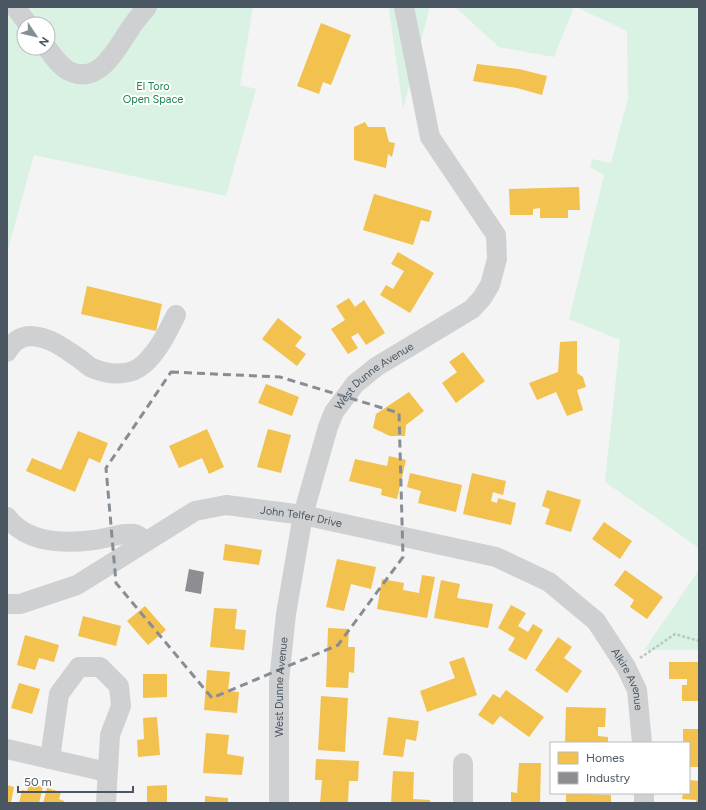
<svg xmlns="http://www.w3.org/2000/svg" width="706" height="810" font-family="Figtree,sans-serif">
<rect width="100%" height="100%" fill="#f4f4f4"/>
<path fill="#d9f2e3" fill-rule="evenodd" d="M7 7H253L240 85 256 89 226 196 34 155 7 253ZM24 24H48V48H24Z
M387 7H430L403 109 389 9Z
M455 7H574L554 57 499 47Z
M576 7H699V548L605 482 620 340 569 319 604 175 590 167 592 159 611 163 628 98 627 31Z
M699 570V650H644Z"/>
<path fill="#f2c14e" d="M321 23 351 35 331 85 323 82 319 94 297 86Z
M477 64 519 69 547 76 542 95 517 88 473 81Z
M365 122 368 127H385L389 142 395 143 392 157 388 154 386 168 354 160V127Z
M579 187 580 210H568V218H540V208L533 209V215H510L509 189Z
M374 194 432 211 429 222 421 220 413 245 363 230Z
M398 252 434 273 410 313 380 295 386 285 393 289 404 271 391 264Z
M87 286 162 304 156 331 81 314Z
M349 298 355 307 364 300 385 333 366 345 358 333 351 337 358 348 348 354 331 329 345 320 336 306Z
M278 318 302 337 295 346 306 354 297 366 262 339Z
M577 341V373L583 377 586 387 577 390 583 410 567 416 556 392 537 400 529 383 558 372 560 342Z
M463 352 485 381 456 403 442 383 457 372 449 362Z
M266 384 299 397 292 416 258 403Z
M409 392 424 411 406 425 405 436H390L373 428 376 414Z
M207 429 224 467 209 474 202 458 179 468 169 446Z
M268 429 291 435 281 473 257 467Z
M78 431 108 443 100 463 89 458 75 492 26 471 32 458 61 470Z
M389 456 406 460 397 499 381 495 382 489 349 481 355 459 387 466Z
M410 473 462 485 456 512 418 503 421 491 407 487Z
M472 473 506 481 503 495 493 492 491 501 497 503 498 498 516 503 511 525 463 514Z
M547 490 581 500 571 532 545 524 550 509 542 506Z
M604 522 632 541 620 559 592 539Z
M225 544 262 550 259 565 223 560Z
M337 559 376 567 371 589 351 584 344 611 326 607Z
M625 570 663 597 647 619 630 607 634 600 614 585Z
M422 575 435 577 427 618 377 609 382 579 404 583 403 590 419 593Z
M441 580 460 584 457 598 493 604 488 628 434 618Z
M511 605 526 613 518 626 528 632 533 624 543 630 526 660 508 650 515 638 498 628Z
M145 606 166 630 148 645 127 621Z
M214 608 237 609 235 629 246 630 244 650 210 647Z
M83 616 121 626 116 646 78 636Z
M328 628 349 629 348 647H355L354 673 349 672 348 688 326 687Z
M25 635 59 645 54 662 39 658 35 670 17 665Z
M558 637 572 647 564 658 582 671 567 693 535 670Z
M464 657 477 695 427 712 420 691 455 678 449 662Z
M669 662H699V701H682V685H687V679H669Z
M207 670 230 672 228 691 239 692 237 713 204 710Z
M143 674H167V697L143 698Z
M19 683 40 689 32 714 11 708Z
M506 690 544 717 529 737 500 716 493 725 478 715 493 694 500 698Z
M321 696 348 698 345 752 318 750Z
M566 707 606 708 605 727H598V736L608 737V743H565Z
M157 717 160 755 138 757 137 740 144 739 143 718Z
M388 717 419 721 416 741 406 739 403 757 383 755Z
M683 729H699V767H689V743H683Z
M206 733 229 735 227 754 244 757 242 775 203 773Z
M316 759 359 761 358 781H349L348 803H320L322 780H315Z
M519 763H541L540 803H511V792L517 793Z
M393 771 414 772 413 799 430 800V803H391Z
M689 780 699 781V803H696V800L682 799 683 793H689Z
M29 784 43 787 39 803H19L22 790 27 791Z
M7 785 14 787 11 803H7Z
M167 785V803H147V786Z
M47 788 61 792 59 799 64 801V803H43Z
M566 793 611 795V803H566Z
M205 796 228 798V803H205Z"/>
<path fill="#8d8d92" d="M189 569 204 572 201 594 185 591Z"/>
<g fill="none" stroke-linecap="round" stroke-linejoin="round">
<path stroke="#bcc7c4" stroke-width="2.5" stroke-dasharray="3 2" stroke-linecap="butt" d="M640 658 675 634 699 641"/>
<g stroke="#ced0d2" stroke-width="20">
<path d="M15 7 28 24"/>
<path d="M47 48C53 56 61 68 71 72 100 84 117 48 130 29 135 21 141 14 147 7"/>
<path d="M7 352C12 343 19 336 31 336 50 337 64 348 80 359 84 362 88 366 92 368 109 375 130 377 144 364 159 350 167 333 176 315"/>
<path d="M7 517C27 544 64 544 94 540 107 539 121 532 134 534 138 535 143 539 147 541"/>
<path id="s1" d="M7 604H20L77 585 195 511 226 505 303 515 496 557 549 582 596 621 626 667 637 690 642 743"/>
<path d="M7 749 50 759 59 694 79 667H100L119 686 121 706 110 735 106 803"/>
<path d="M50 759 107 772"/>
<path id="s2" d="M279 803V681L286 614 303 515 328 427 334 412 355 384 376 367 472 309 482 298 490 285 497 259 496 235 430 137 404 7"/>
<path d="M463 803V763"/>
<path d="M644 803V793"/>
</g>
</g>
<path fill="none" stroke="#868d94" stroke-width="3" stroke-dasharray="8 5" stroke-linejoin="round" d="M171 372 280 377 399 413 403 557 338 645 212 698 116 583 106 468Z"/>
<g text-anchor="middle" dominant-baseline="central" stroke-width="4" stroke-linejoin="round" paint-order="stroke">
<g font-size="11" fill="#17864f" stroke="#fff">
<text x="153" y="86">El Toro<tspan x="153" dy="13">Open Space</tspan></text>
</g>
<g font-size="11" fill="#4a5661" stroke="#fff">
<text stroke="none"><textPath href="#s2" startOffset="452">West Dunne Avenue</textPath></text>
<text stroke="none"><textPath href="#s1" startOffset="320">John Telfer Drive</textPath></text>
<text stroke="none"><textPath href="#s1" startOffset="706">Alkire Avenue</textPath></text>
<text stroke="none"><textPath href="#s2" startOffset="116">West Dunne Avenue</textPath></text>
</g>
</g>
<rect width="706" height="810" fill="none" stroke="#4a5661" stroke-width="16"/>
<rect x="550" y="742" width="140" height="52" fill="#ffffff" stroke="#b7bbc0"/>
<rect x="558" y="752" width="20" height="12" fill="#f2c14e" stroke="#b7bbc0"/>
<text x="586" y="762" font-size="12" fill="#4a5661">Homes</text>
<rect x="558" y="772" width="20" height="12" fill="#8d8d92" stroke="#b7bbc0"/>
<text x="586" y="782" font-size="12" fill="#4a5661">Industry</text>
<g transform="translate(36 36) rotate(125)"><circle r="19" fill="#ffffff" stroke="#b7bbc0"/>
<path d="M0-3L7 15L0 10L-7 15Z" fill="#868d94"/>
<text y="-6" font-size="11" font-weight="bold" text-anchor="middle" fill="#4a5661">N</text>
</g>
<path d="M18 786v6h115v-6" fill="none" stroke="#4a5661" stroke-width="2"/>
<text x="24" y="786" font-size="12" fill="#4a5661" stroke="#ffffff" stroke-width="3" paint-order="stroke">50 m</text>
</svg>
